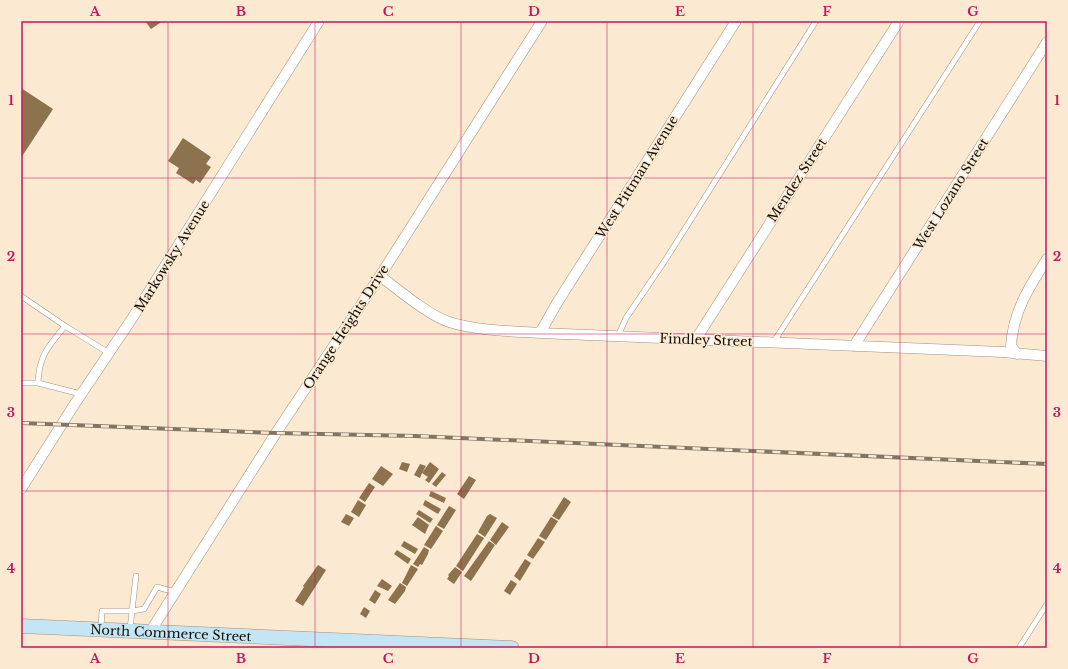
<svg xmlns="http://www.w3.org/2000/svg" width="1068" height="669" font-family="'Libre Baskerville',serif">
<rect width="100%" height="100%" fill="#fbe9d1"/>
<path fill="#8c724d" d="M145 21H163L151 29Z
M21 88 53 109 21 158Z
M183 138 211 157 206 164 211 167 200 183 196 180 193 184 176 173 179 168 168 161Z
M402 462 410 464 407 472 399 469Z
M430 462 439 469 429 483 425 480 428 477 422 473 420 478 414 475 420 464 426 466 422 473Z
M381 466 393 474 383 486 372 479Z
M442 472 446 475 436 487 432 484Z
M469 476 476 480 464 499 457 494Z
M369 483 375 487 365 502 359 498Z
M431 491 446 498 444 503 429 496Z
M564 497 571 502 559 520 552 516Z
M358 500 366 505 359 517 351 512Z
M425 500 441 509 438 514 423 505Z
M449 506 456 510 444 529 437 525Z
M419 510 433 519 430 523 416 514Z
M346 514 354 518 349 526 341 522Z
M490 514 497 518 485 537 478 532 487 516Z
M418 517 429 525 425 534 412 525Z
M551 517 558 521 546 540 539 536Z
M502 522 509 527 496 545 490 540Z
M436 526 443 531 431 549 424 545Z
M477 534 484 538 463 571 456 566Z
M538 538 545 542 533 559 527 555Z
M404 541 418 549 415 554 401 546Z
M489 541 495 545 471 581 464 576Z
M424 547 429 550 428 554 422 565 420 564 418 567 413 564Z
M397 550 411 559 408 564 394 554Z
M525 559 531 563 520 581 514 576Z
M318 565 326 570 303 606 295 601 304 587 303 586Z
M411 565 418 569 407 586 402 583Z
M455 567 462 572 454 584 447 579 449 576 448 575Z
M382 579 392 586 388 591 377 586Z
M511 580 517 584 510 595 504 591Z
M400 583 406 587 405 591 395 604 388 600Z
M375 590 381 594 375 604 369 600Z
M364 607 370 611 366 618 360 614Z"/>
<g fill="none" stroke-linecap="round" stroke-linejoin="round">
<g stroke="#a1907a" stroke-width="6">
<path id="lane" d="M21 296 65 326
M618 336 626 318 666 259 816 21
M773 343 980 21
M21 383H38
M81 394 38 383C39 355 49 346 65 326L109 353
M101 628 102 611H132L136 576
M130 630 132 611 144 609 157 587 175 592
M1019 648 1047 604"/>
</g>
<g stroke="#a1907a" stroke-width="11">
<path id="street" d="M380 276C399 290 428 315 449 322 478 331 510 331 540 333L1003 352 1047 356
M540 333 557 303 736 21
M696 339 899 21
M854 346 1047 42
M1017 354 1011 346C1013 312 1029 287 1047 259
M21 489 74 405 133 317 319 21
M150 632 276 433 380 276 542 21"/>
</g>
<g stroke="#a1907a" stroke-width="15">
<g id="secondary">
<path id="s1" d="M21 626 512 648"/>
</g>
</g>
<use href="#lane" stroke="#fff" stroke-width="5"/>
<use href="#street" stroke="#fff" stroke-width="10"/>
<use href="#secondary" stroke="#c4e5f3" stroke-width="14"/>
<g stroke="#817666" stroke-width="4">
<path id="rail" d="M21 423 276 433 415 436 1047 464"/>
</g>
<use href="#rail" stroke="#fbe9d1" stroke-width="2.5" stroke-dasharray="8" stroke-linecap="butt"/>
</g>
<path fill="none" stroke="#c2185b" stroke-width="1" stroke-opacity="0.55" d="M168 21V648M315 21V648M461 21V648M607 21V648M753 21V648M900 21V648M21 178H1047M21 334H1047M21 491H1047"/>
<g text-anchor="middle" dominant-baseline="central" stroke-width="3" stroke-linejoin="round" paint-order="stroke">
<g font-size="13" fill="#130e06" stroke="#fbe9d1">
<text transform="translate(637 177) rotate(-58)">West Pittman Avenue</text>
<text transform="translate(797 180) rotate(-57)">Mendez Street</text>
<text transform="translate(951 194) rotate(-58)">West Lozano Street</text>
<text transform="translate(172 256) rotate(-58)">Markowsky Avenue</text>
<text transform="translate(346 327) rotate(-57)">Orange Heights Drive</text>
<text transform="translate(706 340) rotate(2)">Findley Street</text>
<text stroke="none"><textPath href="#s1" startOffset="150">North Commerce Street</textPath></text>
</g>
</g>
<rect width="1068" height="669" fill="none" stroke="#fbe9d1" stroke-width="44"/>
<rect x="22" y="22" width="1024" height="625" fill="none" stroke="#c2185b" stroke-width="1.5"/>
<g font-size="13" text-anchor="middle" font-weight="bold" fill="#c2185b">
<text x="95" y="16">A</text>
<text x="241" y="16">B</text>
<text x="388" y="16">C</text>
<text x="534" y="16">D</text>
<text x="680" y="16">E</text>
<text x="827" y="16">F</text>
<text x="973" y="16">G</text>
<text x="11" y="105">1</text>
<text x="1057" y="105">1</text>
<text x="11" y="261">2</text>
<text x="1057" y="261">2</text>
<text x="11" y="417">3</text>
<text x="1057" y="417">3</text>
<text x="11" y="573">4</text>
<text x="1057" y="573">4</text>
<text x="95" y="663">A</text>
<text x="241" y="663">B</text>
<text x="388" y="663">C</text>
<text x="534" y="663">D</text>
<text x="680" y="663">E</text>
<text x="827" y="663">F</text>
<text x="973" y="663">G</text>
</g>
</svg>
